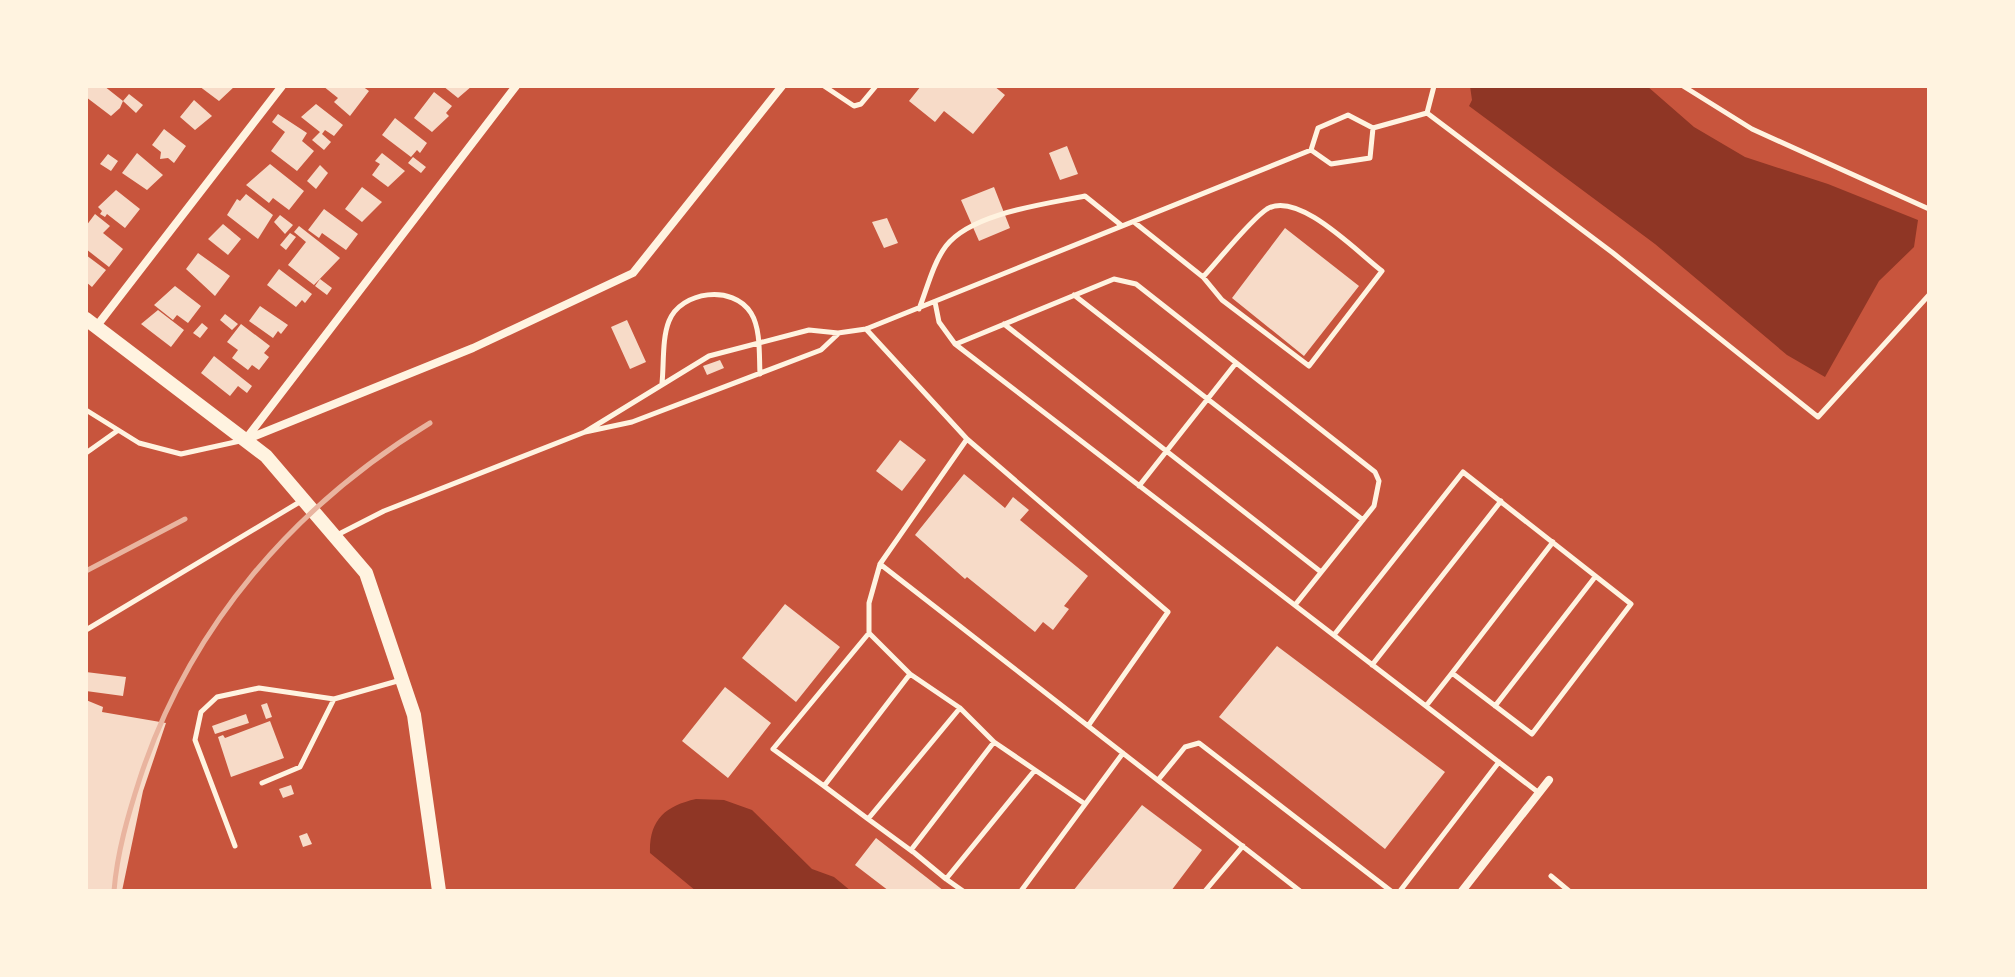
<svg xmlns="http://www.w3.org/2000/svg" width="2015" height="977" font-family="'Asap Condensed',sans-serif">
<rect width="100%" height="100%" fill="#c8553d"/>
<path fill="#8f3625" d="M1470 86H1647L1694 127 1745 157 1828 184 1918 220 1914 247 1879 281 1825 377 1787 355 1655 244 1469 106 1472 100Z
M696 799 724 800 752 810 812 869 834 877 851 891H696L650 853C649 820 665 806 696 799Z"/>
<path fill="#f7dbc8" d="M86 86H104L123 101 120 108 111 116 86 97Z
M199 86H235L219 101Z
M323 86H362L369 91 350 116 334 102 338 98Z
M443 86H472L458 98Z
M921 86H994L1005 95 973 134 944 111 935 122 909 101Z
M434 92 452 106 446 113 449 116 432 132 414 118Z
M129 94 143 105 136 113 123 101Z
M194 100 212 116 195 130 180 117Z
M316 104 343 125 334 136 325 130 322 134 331 142 324 150 312 140 320 132 301 117Z
M278 114 307 133 302 141 314 151 297 171 271 151 285 132 272 122Z
M395 118 427 143 420 153 417 150 411 157 382 135Z
M164 129 186 146 174 163 168 158 160 159 161 152 152 145Z
M1067 146 1078 174 1060 180 1049 153Z
M137 153 163 175 147 190 122 173Z
M382 153 405 171 388 187 372 175 380 164 375 161Z
M108 154 118 161 111 171 100 164Z
M413 157 426 167 421 173 408 163Z
M270 164 304 191 289 210 273 198 269 203 246 185Z
M320 165 328 173 316 189 307 181Z
M362 187 382 202 362 222 345 209Z
M994 187 1010 228 979 241 961 200Z
M116 190 140 209 125 228 107 214 105 217 100 214 102 211 98 207Z
M246 194 273 215 258 239 227 215 237 199 240 201Z
M324 209 358 234 346 250 322 233 319 238 308 230Z
M95 214 110 226 103 233 123 249 109 267 86 249V226Z
M280 215 293 225 285 234 274 222Z
M887 218 898 243 884 248 872 222Z
M223 224 241 239 228 255 208 239Z
M299 226 340 258 314 285 288 265 306 242 294 232Z
M1285 228 1359 286 1304 356 1232 298Z
M290 233 296 237 286 250 280 245Z
M198 253 230 276 215 296 186 269Z
M86 255 106 270 92 287 86 282Z
M279 269 312 294 305 303 302 300 296 307 267 285Z
M320 279 332 288 327 295 315 286Z
M175 286 201 306 188 323 177 315 173 320 154 305Z
M260 306 288 325 281 334 278 331 273 338 249 321Z
M158 310 184 330 171 347 141 324Z
M225 314 238 324 232 330 220 320Z
M627 320 646 362 630 369 611 327Z
M202 323 208 328 200 338 193 333Z
M241 324 270 346 264 353 269 357 259 370 252 365 248 370 232 358 238 350 227 342Z
M214 356 252 386 247 393 238 386 230 396 201 373Z
M720 360 724 368 707 375 703 366Z
M900 440 926 460 902 491 876 471Z
M964 474 1005 508 1013 497 1029 510 1020 520 1088 576 1064 606 1069 609 1053 630 1043 622 1035 632 967 577 965 579 915 535Z
M785 604 840 647 796 702 742 658Z
M1277 646 1445 772 1385 849 1219 717Z
M86 672 126 677 123 696 86 691Z
M725 687 771 723 728 778 682 741Z
M86 700 103 707 102 712 166 723 143 791 122 891H86Z
M267 703 272 717 266 719 261 705Z
M246 714 249 723 215 734 212 726Z
M270 721 284 758 231 777 218 737 223 735 225 738Z
M291 785 294 794 283 798 279 789Z
M1142 805 1202 850 1171 891H1073Z
M307 833 312 844 303 847 299 836Z
M876 838 944 891H889L855 865Z"/>
<g fill="none" stroke-linecap="round" stroke-linejoin="round">
<path stroke="#fff3e0" stroke-width="5" d="M824 86 854 106 861 104 876 86
M1683 86 1752 129 1929 209
M1427 113 1613 253 1818 417 1929 295
M1373 128 1427 113 1434 86
M1134 222 1203 277 1222 300 1309 366 1382 271C1357 252 1298 190 1267 209 1250 220 1219 260 1203 277
M1074 295 1363 520
M935 302 939 322 955 344 1539 793
M919 309C927 289 933 263 946 246 971 213 1046 204 1085 196L1121 225
M1004 324 1321 572
M866 329 967 439 880 564 1300 891
M956 344 1114 279 1136 284 1375 472 1379 481 1374 506 1295 605
M662 383C664 364 662 338 669 321 681 291 733 284 751 313 761 329 759 356 760 374
M86 410 139 443 181 454 240 441
M585 432 709 356 809 330 838 333 866 329 1311 150 1331 164 1370 158 1373 128 1348 115 1318 128 1311 150
M967 439 1168 612 1088 726
M86 453 117 431
M1139 486 1236 363
M337 535 384 511 585 432 632 422 821 350 838 334
M86 630 303 500
M869 633V603L880 564
M1334 635 1463 472 1631 604 1532 734 1452 673 1426 706
M1372 665 1501 501
M1452 673 1553 542
M1495 706 1595 577
M1158 780 1185 747 1199 743 1391 891
M262 783 300 767 334 699
M824 786 773 749 869 633 910 674
M868 819 824 786 910 674 960 708
M235 846 195 740 201 712 217 697 259 688 334 699 401 680
M913 852 868 819 960 708 994 742
M1551 876 1569 891
M946 879 911 850 994 742 1035 770
M963 891 946 879 1035 770 1085 804
M1021 891 1123 753
M1205 891 1243 846
M1400 891 1499 762"/>
<path stroke="#fff3e0" stroke-width="8" d="M96 327 282 86
M246 439 516 86
M245 440 473 348 633 273 782 86
M1462 891 1549 780"/>
<path stroke="#fff3e0" stroke-width="14" d="M86 319 266 456 366 573 414 715 439 891"/>
<path stroke="#e9b49f" stroke-width="5" d="M86 571 185 519
M114 891C117 853 128 815 140 778 190 626 294 506 430 423"/>
</g>
<rect width="2015" height="977" fill="none" stroke="#fff3e0" stroke-width="176"/>
</svg>
